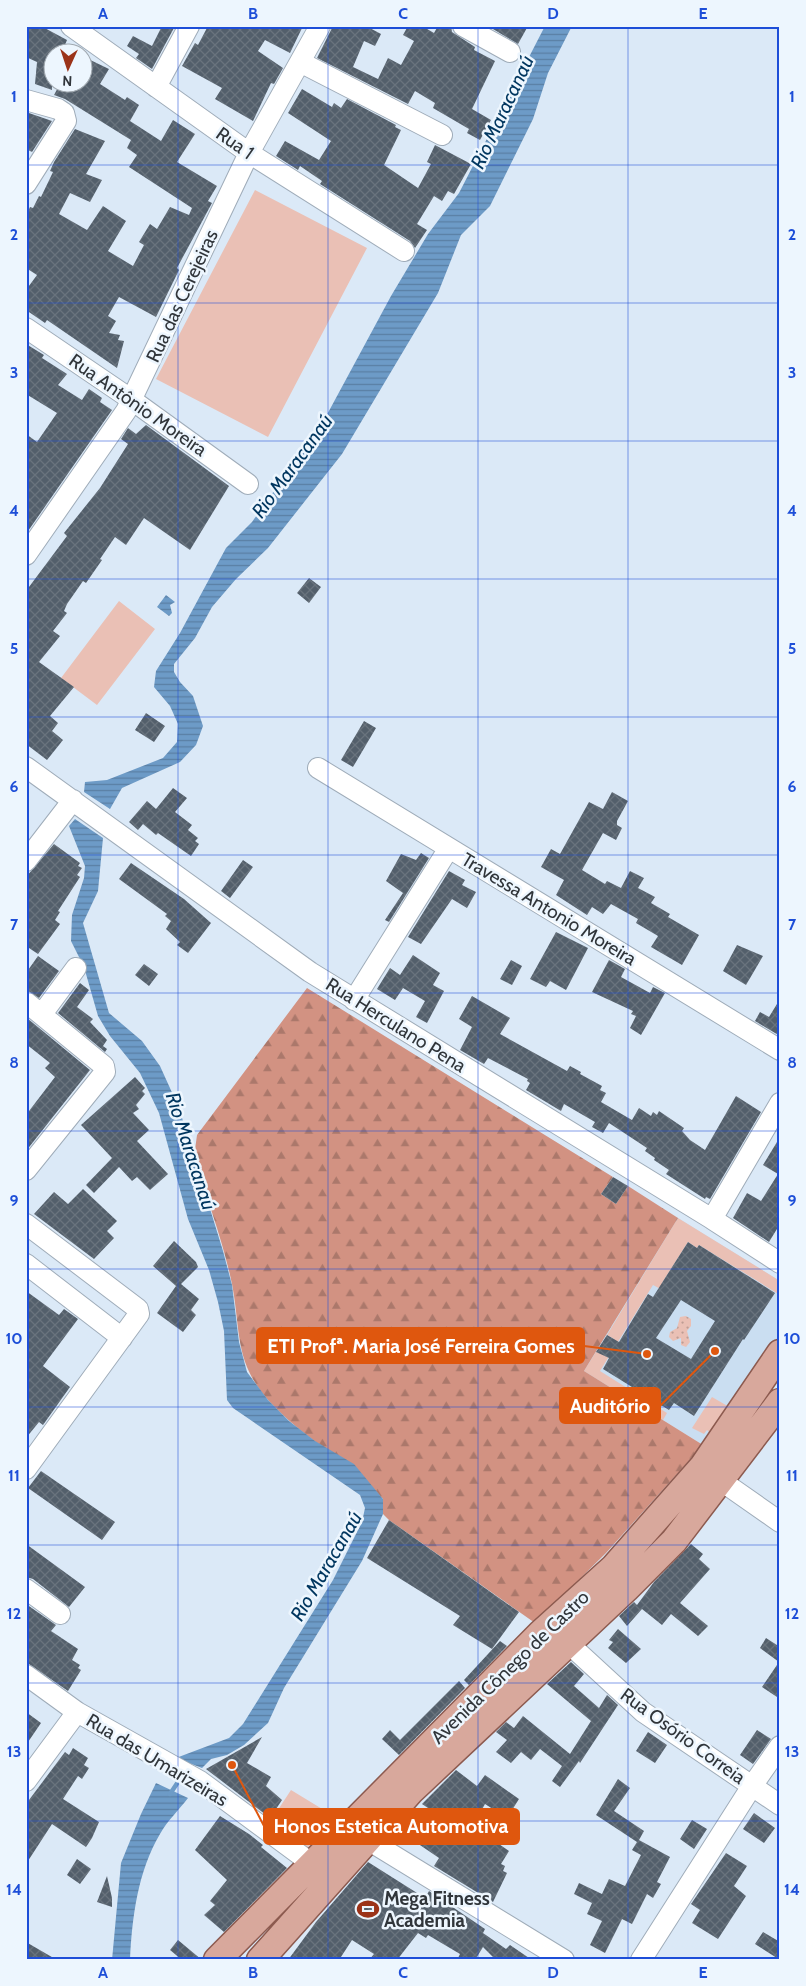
<svg xmlns="http://www.w3.org/2000/svg" width="806" height="1986" font-family="Cabin,sans-serif">
<defs>
<pattern id="forest-firs" width="22" height="20" patternUnits="userSpaceOnUse" patternTransform="scale(1.25)"><rect width="22" height="20" fill="#d29282"/><path d="M5 1l3.5 6h-7zM16 11l3.5 6h-7z" fill="#ab786b"/></pattern>
<pattern id="garden-dots" width="8" height="8" patternUnits="userSpaceOnUse" patternTransform="scale(1.25)"><rect width="8" height="8" fill="#eac0b5"/><path d="M2 2h.1M6 6h.1" fill="none" stroke="#be9d94" stroke-width="1.8" stroke-linecap="round"/></pattern>
<pattern id="water-rules" width="6" height="5" patternUnits="userSpaceOnUse" patternTransform="scale(1.25)"><rect width="6" height="5" fill="#6d9bc7"/><path d="M0 2.5h6" fill="none" stroke="#5a7fa3"/></pattern>
<pattern id="building-cross-hatch" width="8" height="8" patternUnits="userSpaceOnUse" patternTransform="scale(1.25)"><rect width="8" height="8" fill="#535f6b"/><path d="M0 0l8 8M0 8l8-8" fill="none" stroke="#69737d"/></pattern>
</defs>
<rect width="100%" height="100%" fill="#dbe9f7"/>
<path fill="#cadef1" d="M678 1218 780 1281V1336L703 1445 584 1371Z"/>
<path fill="#eac0b5" d="M255 190 367 248 268 437 156 379Z
M119 601 155 629 97 705 61 678Z
M678 1218 780 1281V1295L699 1245 697 1248 688 1242 662 1283 668 1293 653 1285 600 1371 667 1413 663 1420 584 1371 596 1352 614 1339 607 1335Z
M712 1397 731 1408 725 1417 722 1415 718 1419 721 1422 711 1434 707 1430 704 1434 692 1428Z
M291 1790 337 1818 304 1851 270 1822Z"/>
<path fill="url(#forest-firs)" d="M307 988 613 1177 601 1194 616 1204 628 1186 678 1218 584 1371 703 1445 606 1553 535 1623 389 1520 383 1514V1499C350 1461 302 1438 268 1400 234 1361 241 1331 232 1284 223 1241 207 1199 194 1157L197 1135Z"/>
<path fill="url(#garden-dots)" d="M686 1316 691 1319V1326L687 1331 690 1342 686 1347 681 1345V1338L673 1341 669 1337 670 1332 677 1328 680 1317Z"/>
<path fill="url(#water-rules)" d="M545 26H572L548 73 533 119 490 206 461 235 438 293 342 454 268 548 236 579 212 607 195 638 174 664V672L180 682 193 696 203 726 196 745 180 762 122 788 110 809 84 792 85 782 107 780 163 758 177 742 178 724 170 706 154 687 156 671 180 633 226 548 252 522 323 422 391 296 428 234 459 193Z
M166 595 175 602 170 605 172 613 169 616 157 607Z
M75 819 103 838 98 891 83 923 109 1013 142 1041 160 1066 179 1108 223 1251 232 1285 239 1342 247 1372 268 1400 289 1421 315 1441 354 1464 383 1499V1514L362 1561 284 1688 268 1723 244 1745 227 1755 211 1759 202 1768 176 1758 229 1738 243 1724 333 1580 362 1522 365 1508 360 1495 233 1408 227 1400 224 1331 218 1302 209 1270 188 1219 159 1113 140 1073 110 1036 98 1016 84 967 71 941 72 915 84 878 85 866 69 826Z
M156 1783 188 1798C179 1810 167 1821 160 1834 138 1871 132 1917 130 1960H112L121 1863 141 1814Z"/>
<g fill="none" stroke-linecap="round" stroke-linejoin="round">
<path stroke="#6d9bc7" stroke-width="4.5" d="M170 1794 182 1776"/>
</g>
<path fill="url(#building-cross-hatch)" fill-rule="evenodd" d="M26 26H41L67 40 62 52H52V90L35 84 37 62 26 57Z
M162 26H175L152 69 136 58 139 54 127 46 133 36 152 46Z
M208 26H303L290 53 265 40 258 51 283 68 274 84 271 83 253 121 215 99 222 88 182 66 195 43 198 45Z
M333 26H366L381 34 375 46 364 41 353 67 378 79 388 58 401 65 414 41 403 35 408 26H422L434 33 438 26H451L452 32 475 47 474 50 495 61 472 109 491 120 480 140 467 133 469 129 433 108 435 103 415 91 408 104 317 58Z
M488 26H528L518 44Z
M82 56 109 69 100 84 125 100 127 97 139 105 130 121 161 141 173 120 195 134 177 162 217 186 208 201 212 203 177 268 179 270 156 317 119 297 108 316 116 321 109 333 120 335 118 340 124 341 117 368 47 320 45 323 26 310V290L37 275 26 268V216L30 207 33 208 39 196 41 197 53 172 50 171 54 162 75 129 105 141 86 174 102 180 90 202 70 193 59 214 87 230 103 206 126 221 108 251 133 266 144 245 139 242 150 224 157 229 170 207 189 215 192 208 129 167 137 155 127 148 131 140 65 99 54 95 61 82H82Z
M302 89 332 107 334 103 341 108 347 99 396 125 395 127 401 130 384 165 418 188 431 164 427 162 435 145 471 164 454 194 448 191 442 201 434 196 417 224 427 230 415 248 410 241 320 184 322 181 300 166 298 170 276 156 285 141 319 160 331 141 288 113Z
M26 112 52 121 32 152 26 149Z
M26 344 44 355 42 358 67 374 58 385 82 400 89 389 102 398 100 402 112 410 26 534V434L37 442 57 413 26 394Z
M146 425 229 486 190 550 144 518 126 545 115 537 100 559 102 560 86 583 83 581 67 604 64 611 67 613 53 631 60 636 39 662 74 687 50 716 58 723 52 731 63 740 47 760 26 744V591L67 536 64 533 100 488 128 444 121 439 128 428 136 434Z
M309 578 321 587 309 603 297 593Z
M146 713 165 726 154 742 135 730Z
M364 721 376 728 353 767 341 760Z
M173 788 187 798 175 812 192 825 188 830 198 838 195 841 199 844 191 856 158 833 156 835 143 824 138 830 129 822 147 801 156 809Z
M612 792 628 801 617 821V825L622 828 616 840 603 833 582 870 605 884 607 881 621 888 630 871 644 878 638 888 655 897 651 903 670 914 668 917 699 935 682 965 651 947 658 936 636 923 638 919 611 904 603 914 592 907 587 915 556 895 564 880 541 867 551 849 560 854 589 802 603 809Z
M54 844 80 863 78 866 82 868 77 875 80 877 58 911 60 912 55 920 60 924 38 954 26 946V877Z
M421 853 429 858 389 922 385 920 403 893 386 881 401 854 416 860Z
M243 860 253 867 230 898 221 891Z
M131 863 184 899 211 923 188 953 177 945 180 942 166 929 171 921 165 916 167 914 119 879Z
M449 871 465 880 462 885 476 892 467 908 452 899 421 944 408 937Z
M556 932 588 948 566 990 550 981 546 987 530 979Z
M737 945 763 956 746 985 723 971Z
M413 955 440 973 433 985 444 991 427 1023 416 1017 425 1001 403 988 395 1000 377 989 390 968 400 975Z
M38 956 59 971 39 998 26 990V973Z
M511 960 522 966 512 985 500 979Z
M609 960 625 969 621 977 650 993 653 987 665 993 641 1035 630 1028 636 1016 631 1014 633 1011 592 992Z
M144 964 158 974 149 986 135 975Z
M80 983 89 990 77 1007 93 1019 90 1022 107 1040 103 1046 107 1049 105 1052 58 1013Z
M472 996 510 1018 500 1034 567 1071 570 1066 581 1072 580 1074 602 1086 600 1090 606 1093 601 1102 632 1120 639 1108 651 1116 653 1112 657 1115 659 1111 684 1128 682 1131 690 1140 705 1150 736 1096 761 1112 710 1199 706 1197 705 1199 666 1174 669 1170 654 1160 655 1158 645 1151 647 1148 609 1123 603 1133 592 1127 595 1122 564 1104 561 1111 526 1090 530 1083 527 1081 528 1079 488 1058 484 1064 460 1050 472 1027 459 1019Z
M780 999V1036L755 1021 760 1012 769 1017Z
M27 1018 90 1070 26 1151V1115L55 1077 45 1068 50 1063 26 1044Z
M135 1077 145 1088 142 1091 145 1094 136 1105 139 1109 133 1113 149 1130 137 1141 168 1174 150 1190 137 1177 132 1181 119 1167 94 1193 86 1185 112 1158 81 1125Z
M780 1137V1224L769 1242 733 1218 747 1193 761 1201 778 1174 763 1165Z
M613 1177 628 1186 616 1204 601 1194Z
M83 1189 117 1221 107 1231 114 1238 94 1259 34 1214 54 1192 68 1204Z
M174 1241 196 1262 198 1267 181 1284 199 1299 191 1310 196 1315 183 1332 157 1313 176 1286 153 1266Z
M688 1242 697 1248 699 1245 775 1293 744 1340 743 1339 694 1416 674 1403 669 1410 603 1369 609 1358 596 1352 607 1335 619 1342 648 1294 653 1297ZM681 1300 715 1321 691 1359 656 1338Z
M26 1291 59 1315 64 1309 78 1319 43 1366 70 1387 43 1425 39 1422 26 1438Z
M41 1471 115 1522 102 1540 28 1488Z
M389 1520 519 1612 492 1649 453 1625 460 1616 367 1558Z
M26 1544 85 1587 69 1607 33 1579 26 1577Z
M691 1544 703 1554 699 1559 710 1569 680 1603 708 1626 698 1636 671 1614 662 1625 642 1609 627 1626 619 1616 634 1602 637 1605 654 1582Z
M26 1604 56 1625 51 1631 78 1649 72 1660 80 1665 78 1668 81 1670 68 1691 26 1662Z
M618 1629 641 1649 626 1663 608 1648 613 1642 609 1640Z
M766 1638 780 1647V1699L762 1687 779 1662 760 1648Z
M500 1641 507 1646 469 1685 464 1680Z
M571 1662 584 1674 574 1686 599 1708 607 1695 618 1705 580 1763 579 1761 560 1787 552 1781 562 1766 540 1749 531 1760 521 1752 511 1763 496 1752 507 1740 496 1732 506 1722 514 1728 523 1716 570 1754 591 1721 547 1684Z
M459 1681 465 1688 399 1755 382 1739 390 1730 400 1740Z
M26 1712 41 1723 26 1745Z
M757 1730 771 1739 753 1764 740 1755Z
M648 1732 667 1745 655 1763 636 1751Z
M262 1737 247 1763 271 1777 266 1786 282 1800 270 1818 206 1769Z
M73 1748 88 1758 84 1765 89 1768 82 1779 78 1776 63 1799 99 1822 92 1838 86 1847 52 1824 26 1864V1804L65 1752 69 1755Z
M456 1770 477 1786 485 1775 519 1799 507 1818 485 1804 473 1826 509 1851 501 1864 505 1866 503 1871 507 1873 493 1902 434 1866 439 1858 414 1841 431 1810 422 1804Z
M618 1779 630 1788 614 1811 644 1831 639 1840 670 1857 657 1882 661 1884 653 1898 647 1894 632 1924 622 1919 605 1953 590 1945 602 1921 587 1914 592 1903 574 1894 579 1883 602 1894 609 1879 625 1886 641 1855 632 1850 637 1842 596 1815Z
M754 1813 775 1828 764 1843 743 1829Z
M220 1816 249 1834 263 1845 261 1847 287 1868 224 1932 204 1915 215 1905 210 1901 227 1880 195 1850Z
M692 1820 707 1829 694 1849 680 1839Z
M726 1853 747 1866 734 1886 746 1896 718 1939 692 1923 700 1910 691 1904Z
M77 1859 91 1869 80 1884 67 1875Z
M368 1862 425 1898 429 1891 485 1929 483 1933 506 1949 510 1945 532 1960H496L483 1947 475 1960H457L460 1954 428 1935 426 1938 418 1933 397 1960H369L374 1954 352 1940 339 1960H288L316 1922Z
M107 1876 112 1898V1907L97 1902Z
M763 1932 780 1942V1960L755 1944Z
M178 1940 202 1960H182L170 1950Z
M26 1942 57 1960H26Z"/>
<g fill="none" stroke-linecap="round" stroke-linejoin="round">
<g stroke="#9facb9" stroke-width="22">
<path id="minor" d="M71 26 249 153 404 251
M463 26 510 52
M300 62 442 135
M156 87 189 26
M26 100 58 109 64 113 66 121 26 184
M26 328 132 400 248 484
M26 555 126 411 249 153 320 26
M26 767 310 972 712 1219 780 1263
M318 768 780 1050
M26 861 73 800
M354 1000 449 848
M26 1002 104 1066 105 1072 26 1170
M42 1014 76 968
M712 1219 780 1103
M26 1224 138 1309 139 1314 26 1469
M26 1264 122 1338
M720 1480 780 1522
M26 1589 60 1614
M568 1643 643 1712 780 1805
M26 1675 77 1712 200 1781 311 1863
M26 1781 77 1712
M355 1832 564 1960
M641 1960 752 1786 780 1746"/>
</g>
<g stroke="#8c5a4f" stroke-width="29">
<path id="major" d="M217 1960 541 1633 613 1568 703 1466 780 1353
M260 1960 410 1792 626 1589 674 1541 780 1402"/>
</g>
<use href="#minor" stroke="#fff" stroke-width="20"/>
<use href="#major" stroke="#d8a89c" stroke-width="26"/>
</g>
<path fill="none" stroke="#1d4ed8" stroke-width="1" stroke-opacity="0.55" d="M178 26V1960M328 26V1960M478 26V1960M628 26V1960M26 165H780M26 303H780M26 441H780M26 579H780M26 717H780M26 855H780M26 993H780M26 1131H780M26 1269H780M26 1407H780M26 1545H780M26 1683H780M26 1821H780"/>
<defs>
<g id="stadium-bare" transform="scale(1.725)"><path d="M0-5a6.5 5 0 1 0 0 10a6.5 5 0 1 0 0-10ZM-3.5-1.8h7v3.6h-7Z" fill="#9b3319" stroke="#edf6fe" stroke-width="2.5" paint-order="stroke"/></g>
</defs>
<g fill-rule="evenodd">
<use href="#stadium-bare" x="368" y="1909"/>
</g>
<g text-anchor="middle" dominant-baseline="central" stroke-width="5" stroke-linejoin="round" paint-order="stroke">
<g font-size="19" fill="#30353a" stroke="#edf6fe">
<text transform="translate(235 143) rotate(35)">Rua 1</text>
<text transform="translate(182 296) rotate(-65)">Rua das Cerejeiras</text>
<text transform="translate(138 405) rotate(35)">Rua Antônio Moreira</text>
<text transform="translate(549 909) rotate(31)">Travessa Antonio Moreira</text>
<text transform="translate(396 1025) rotate(32)">Rua Herculano Pena</text>
<text transform="translate(510 1667) rotate(-44)">Avenida Cônego de Castro</text>
<text transform="translate(683 1736) rotate(36)">Rua Osório Correia</text>
<text transform="translate(157 1760) rotate(31)">Rua das Umarizeiras</text>
</g>
<g font-size="19" font-weight="bold" fill="#30353a" stroke="#edf6fe" text-anchor="start">
<text x="384" y="1898">Mega Fitness<tspan x="384" dy="22">Academia</tspan></text>
</g>
<g font-size="20" font-style="italic" fill="#00365f" stroke="#edf6fe">
<text transform="translate(502 112) rotate(-65)">Rio Maracanaú</text>
<text transform="translate(292 466) rotate(-54)">Rio Maracanaú</text>
<text transform="translate(191 1151) rotate(72)">Rio Maracanaú</text>
<text transform="translate(326 1566) rotate(-60)">Rio Maracanaú</text>
</g>
</g>
<path fill="none" stroke="#df570e" stroke-width="2" d="M647 1354L584 1346M715 1351L660 1406M232 1765L264 1826"/>
<g fill="#df570e" stroke="#edf6fe" stroke-width="2">
<circle cx="647" cy="1354" r="5"/>
<circle cx="715" cy="1351" r="5"/>
<circle cx="232" cy="1765" r="5"/>
</g>
<g fill="#df570e" stroke="#df570e" stroke-width="2">
<rect x="257" y="1328" width="327" height="35" rx="5"/>
<rect x="560" y="1388" width="100" height="35" rx="5"/>
<rect x="264" y="1809" width="255" height="35" rx="5"/>
</g>
<g font-size="20" text-anchor="middle" font-weight="bold" fill="#fff">
<text x="421" y="1353">ETI Profª. Maria José Ferreira Gomes</text>
<text x="610" y="1413">Auditório</text>
<text x="391" y="1833">Honos Estetica Automotiva</text>
</g>
<rect width="806" height="1986" fill="none" stroke="#edf6fe" stroke-width="55"/>
<g transform="translate(68 68) rotate(183)"><circle r="24" fill="#edf6fe" stroke="#a1a9b0"/>
<path d="M0-4L9 19L0 12L-9 19Z" fill="#9b3319"/>
<text y="-8" font-size="14" font-weight="bold" text-anchor="middle" fill="#30353a">N</text>
</g>
<rect x="28" y="28" width="750" height="1930" fill="none" stroke="#1d4ed8" stroke-width="2"/>
<g font-size="16" text-anchor="middle" font-weight="bold" fill="#1d4ed8">
<text x="103" y="19">A</text>
<text x="253" y="19">B</text>
<text x="403" y="19">C</text>
<text x="553" y="19">D</text>
<text x="703" y="19">E</text>
<text x="14" y="102">1</text>
<text x="792" y="102">1</text>
<text x="14" y="240">2</text>
<text x="792" y="240">2</text>
<text x="14" y="378">3</text>
<text x="792" y="378">3</text>
<text x="14" y="516">4</text>
<text x="792" y="516">4</text>
<text x="14" y="654">5</text>
<text x="792" y="654">5</text>
<text x="14" y="792">6</text>
<text x="792" y="792">6</text>
<text x="14" y="930">7</text>
<text x="792" y="930">7</text>
<text x="14" y="1068">8</text>
<text x="792" y="1068">8</text>
<text x="14" y="1206">9</text>
<text x="792" y="1206">9</text>
<text x="14" y="1344">10</text>
<text x="792" y="1344">10</text>
<text x="14" y="1481">11</text>
<text x="792" y="1481">11</text>
<text x="14" y="1619">12</text>
<text x="792" y="1619">12</text>
<text x="14" y="1757">13</text>
<text x="792" y="1757">13</text>
<text x="14" y="1895">14</text>
<text x="792" y="1895">14</text>
<text x="103" y="1978">A</text>
<text x="253" y="1978">B</text>
<text x="403" y="1978">C</text>
<text x="553" y="1978">D</text>
<text x="703" y="1978">E</text>
</g>
</svg>
